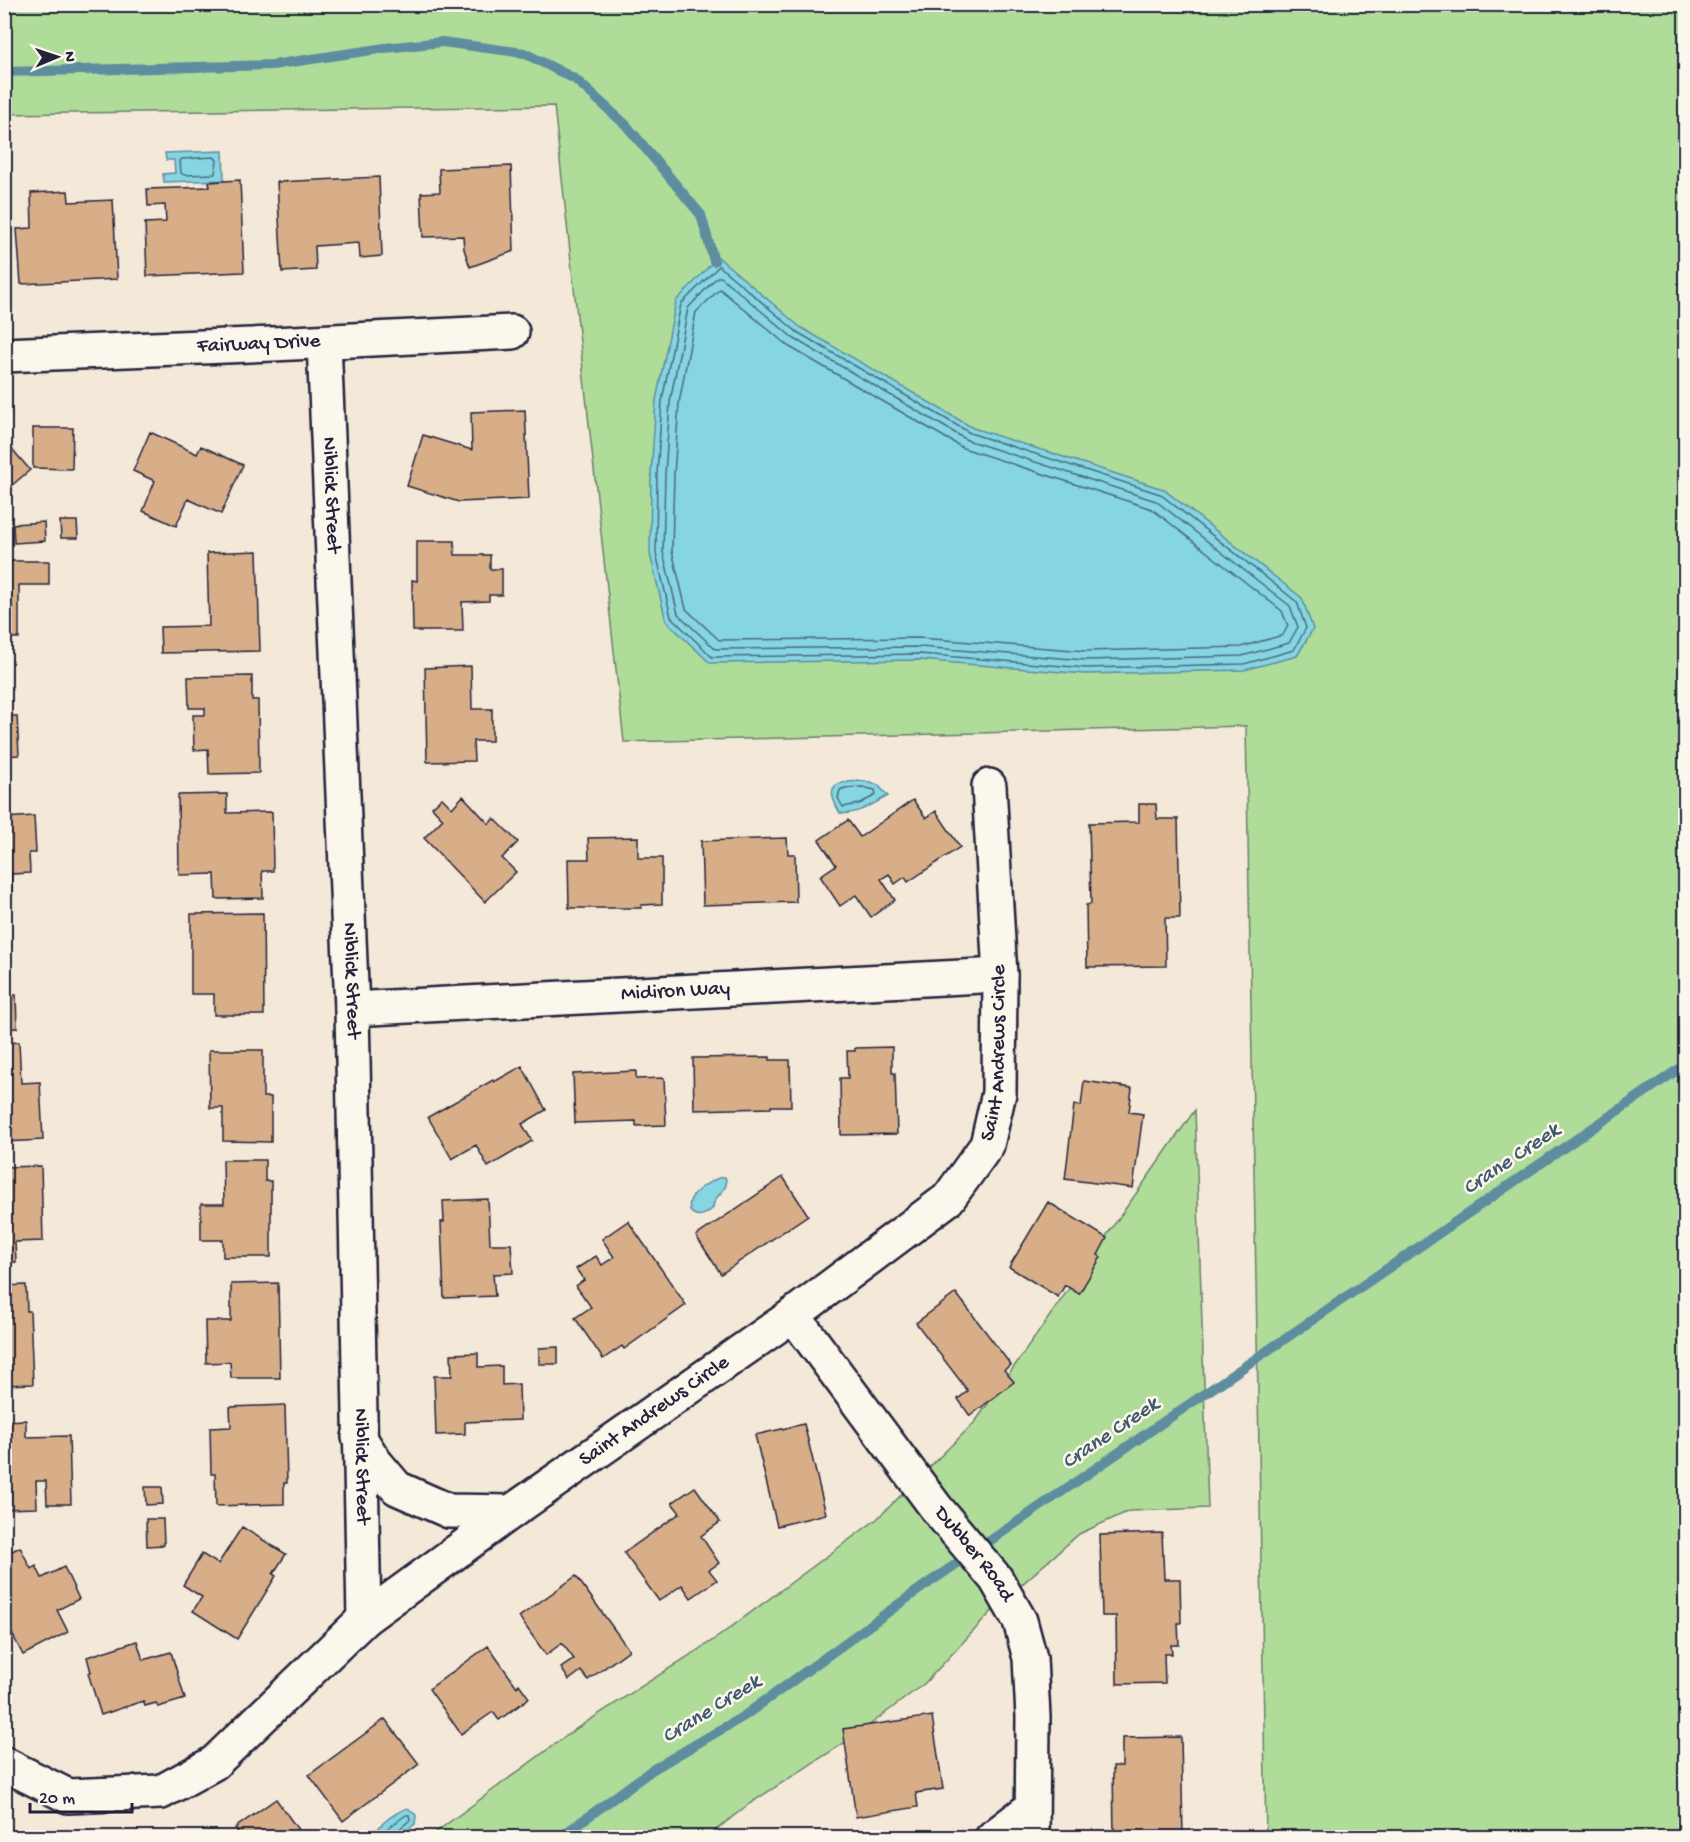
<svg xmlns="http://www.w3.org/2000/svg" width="1690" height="1842" font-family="'Gochi Hand',sans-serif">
<rect width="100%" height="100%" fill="#f4e8d8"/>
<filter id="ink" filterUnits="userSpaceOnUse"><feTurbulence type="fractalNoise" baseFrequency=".0167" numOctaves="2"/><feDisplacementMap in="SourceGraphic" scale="12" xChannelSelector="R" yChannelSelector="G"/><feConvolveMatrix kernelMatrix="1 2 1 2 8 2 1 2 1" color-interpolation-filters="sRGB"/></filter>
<g filter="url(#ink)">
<path fill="#b0dc9a" stroke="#697f6a" stroke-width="1.5" d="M4 5H1685V1837H1266L1246 726 624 742 554 106 5 114Z
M1195 1110 1208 1508 1129 1511 1079 1534 995 1608 925 1683 855 1736 749 1804 707 1837 428 1838 574 1730 715 1639 877 1519 975 1422Z"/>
<path fill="#85d5e2" stroke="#5d8d9f" stroke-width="1.5" d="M223 151 224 180 164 182 163 174 175 173 174 160H166L165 153Z
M718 257 800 327 973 428 1163 489 1302 598 1313 629 1297 656 1244 670 1085 674 920 660 710 663 666 621 650 554 651 474 656 400 676 301Z
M863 781 878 785 888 796C874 803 856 816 840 813 823 784 835 782 863 781Z
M725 1177C731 1191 713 1194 713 1208 706 1215 697 1219 690 1211 690 1209 689 1203 690 1201 693 1191 715 1177 725 1177Z
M407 1808 416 1815 415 1824 398 1837H375C376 1824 396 1813 407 1808Z"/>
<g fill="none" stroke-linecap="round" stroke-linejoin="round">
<path stroke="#4a6a7e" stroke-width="1.5" d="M214 157 217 160 215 174 184 175 181 173 180 161 182 159Z
M719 266 797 332 970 433 1160 494 1297 602 1306 628 1294 650 1244 664 1086 668 920 654 712 657 671 617 656 553 657 474 662 401 681 304Z
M717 277H721L793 338 967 440 1156 501 1290 606 1298 627 1289 643 1242 656 1086 660 920 647 715 649 678 614 663 552 665 475 670 402 688 308Z
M720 289 788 346 963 448 1152 509 1282 611 1288 626 1283 635 1241 647 1086 651 920 638 719 640 686 609 672 551 674 475 679 403 696 312Z
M862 787 875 790 876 795 859 804 843 807 838 798 840 790 845 788Z
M381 1838 384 1831 406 1815H409L410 1820 397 1831 395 1838"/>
<path stroke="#5d8d9f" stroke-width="10" d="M4 72 272 65 385 48 442 42 524 53 575 79 626 125 701 215 714 261
M559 1838 652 1770 744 1716 924 1586 1686 1064"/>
</g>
<path fill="#d8ae89" stroke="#22223b" stroke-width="1.5" d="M511 166 514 251 470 267 464 249 463 236 423 237 421 193 440 192 439 169Z
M379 177 382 256 360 258 359 243 315 246 316 270 282 272 277 182Z
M240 180 244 272 147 276 145 223 166 222 165 205 148 206 147 189 210 187 209 182Z
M68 191 69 202 113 200 117 279 21 284 17 229 32 228 31 193Z
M525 410 529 499 459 502 407 486 423 435 472 450 471 412Z
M33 428H73L72 469 33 468Z
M150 432 197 454 201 446 243 465 221 514 188 499 176 526 143 511 155 481 133 471Z
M6 442 30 470 4 492V443Z
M60 521H77L78 538H61Z
M44 522 45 541 14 543 13 524Z
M417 541H454L455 555H490V569H502V595H489V601L462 602 463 631H413L412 580 417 581Z
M257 551 260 651 161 653 160 627 209 626 207 553Z
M4 561H49V585H19V638H4Z
M471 666 472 709H492V741H473L474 761 427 762 425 668Z
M252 676V700H258L259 773 209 774 208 749 194 750 193 715H205V708H189L188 677Z
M4 716H17L19 755 4 756Z
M227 794V813L272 812 273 871H262L263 898 216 899 215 874 179 875 178 795Z
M463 796 489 824 494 818 518 842 502 858 516 872 485 902 424 838 443 819 432 807 442 798 452 808Z
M913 800 926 818 936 811 960 847 908 882 905 877 895 884 889 874 881 879 895 900 871 917 856 895 840 906 820 876 836 865 819 840 848 820 860 837Z
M1139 804H1156L1157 819H1178L1180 918H1165L1166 966 1087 967 1086 905 1091 904 1089 823 1139 822Z
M34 816 36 853H29L30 873 11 874 12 895 4 896V818Z
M638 837V858H662V904L641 905V908H569L568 859H589L588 838Z
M787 838 788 854H795L796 902 703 905 701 841Z
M263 913 264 1015H214V994H191V914Z
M4 939H8L10 995H16L17 1028 4 1029Z
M19 1042 21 1083 40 1082 43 1140 4 1142V1043Z
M892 1047V1073H895L897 1134 841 1135 840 1078H848L847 1051H855V1048Z
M209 1050H263V1097H271V1142L223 1141V1108H210Z
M770 1057V1060H790L791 1106H771V1108L694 1110 693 1058Z
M522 1066 546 1110 522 1124 532 1141 488 1167 476 1145 452 1159 428 1117 493 1080 494 1082Z
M636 1071V1079L664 1078 666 1125 636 1126V1121L575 1123 573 1074Z
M1084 1081 1132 1088 1129 1112 1143 1114 1133 1188 1065 1179 1074 1105 1081 1106Z
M223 1160H265V1181H271V1257H223V1240H201V1204H224Z
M41 1166 43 1241 15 1242 16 1262 4 1263V1167Z
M783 1177 808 1215 721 1274 696 1236Z
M488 1199 490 1244H511L513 1273 493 1274 495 1296 444 1298 441 1222H444L443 1201Z
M1048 1202 1107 1238 1098 1255 1101 1257 1079 1294 1065 1285 1058 1297 1009 1267Z
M628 1221 686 1305 624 1349 622 1346 603 1359 575 1318 591 1307 576 1286 584 1280 576 1269 596 1256 602 1265 614 1257 602 1239Z
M278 1283 280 1378H231L230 1362 206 1363 205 1321H231V1284Z
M26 1285 27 1311H30L33 1384 4 1385V1286Z
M956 1293 1011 1365 1004 1370 1014 1382 970 1416 958 1399 968 1391 916 1323Z
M558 1347V1364H539V1348Z
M478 1353V1367L502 1366V1385L519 1384 520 1420 465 1422V1434L436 1435 434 1376H452L451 1354Z
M285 1405 287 1483H284V1504L216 1506 215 1474H211L210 1428 231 1427 230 1407Z
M26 1420V1437L69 1436 71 1504H47L46 1481H36L37 1508 4 1509V1421Z
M804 1424 826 1514 777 1526 755 1435Z
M145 1487H162L163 1504 146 1505Z
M695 1487 720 1522 701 1536 719 1563 709 1570 717 1580 691 1598 682 1585 659 1601 624 1553 680 1513 672 1503Z
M146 1519H163L164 1545 147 1546Z
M242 1527 286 1554 273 1574 276 1576 237 1639 193 1611 202 1597 183 1585 202 1554 218 1564Z
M1162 1533 1164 1579H1180L1181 1623H1178L1179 1645H1171L1172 1654H1164L1165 1683 1117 1684 1116 1616H1102L1100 1535Z
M20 1547 31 1569 36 1566 42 1578 64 1567 79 1599 57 1610 68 1632 23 1655 4 1618V1555Z
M576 1576 629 1650 588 1680 581 1671 569 1680 561 1668 574 1659 562 1643 546 1655 519 1617Z
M137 1641 143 1660 171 1652 185 1699 158 1707 156 1703 145 1706 143 1701 101 1715 88 1673 91 1672 87 1657Z
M488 1646 517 1687 519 1684 529 1698 499 1720 493 1712 461 1734 429 1689Z
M932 1716 943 1789 916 1793 918 1807 856 1817 843 1729Z
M385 1719 419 1764 343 1821 309 1775Z
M1181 1737 1183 1838H1114L1113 1766H1122V1738Z
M276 1799 304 1838H242L235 1828Z"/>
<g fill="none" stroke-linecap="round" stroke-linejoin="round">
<g stroke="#22223b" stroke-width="38">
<g id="street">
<path id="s1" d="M324 342 352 1009 364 1619"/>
<path id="s2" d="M4 355 273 344 512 332"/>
<path id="s3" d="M352 1009 1000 975"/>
<path id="s4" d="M793 1315 937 1509 996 1579 1020 1621 1030 1658 1033 1717 1032 1838"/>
<path d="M359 1437 375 1462 397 1488 449 1511 511 1512"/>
<path id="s5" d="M4 1764 68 1796 161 1792 214 1763 364 1619 511 1512 793 1315 948 1199 987 1145 999 1093 1000 975 989 786"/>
<path d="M992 1838 1031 1808"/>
</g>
</g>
<use href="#street" stroke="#fbf7ec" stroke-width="33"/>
</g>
</g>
<g text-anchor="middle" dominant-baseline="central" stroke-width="5" stroke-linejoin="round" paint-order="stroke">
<g font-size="21" fill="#22223b" stroke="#fbf7ec">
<text stroke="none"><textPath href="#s2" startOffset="255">Fairway Drive</textPath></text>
<text stroke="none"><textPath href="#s1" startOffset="153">Niblick Street</textPath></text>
<text stroke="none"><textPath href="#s1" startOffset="639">Niblick Street</textPath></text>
<text stroke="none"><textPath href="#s3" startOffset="324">Midiron Way</textPath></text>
<text stroke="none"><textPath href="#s5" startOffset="1312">Saint Andrews Circle</textPath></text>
<text stroke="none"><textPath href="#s5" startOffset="790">Saint Andrews Circle</textPath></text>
<text stroke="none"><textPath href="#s1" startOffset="1125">Niblick Street</textPath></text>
<text stroke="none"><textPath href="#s4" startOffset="300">Dubber Road</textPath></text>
</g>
<g font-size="22" font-style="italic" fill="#40586d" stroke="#fbf7ec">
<text transform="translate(1512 1160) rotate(-34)">Crane Creek</text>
<text transform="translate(1111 1434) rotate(-34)">Crane Creek</text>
<text transform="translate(712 1710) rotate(-32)">Crane Creek</text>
</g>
</g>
<rect width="1690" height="1842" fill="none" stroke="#fbf7ec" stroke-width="24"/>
<rect x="12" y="12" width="1666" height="1818" fill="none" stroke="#22223b" stroke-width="2" filter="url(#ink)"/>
<g transform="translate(57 57) rotate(88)" stroke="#fbf7ec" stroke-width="4.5" paint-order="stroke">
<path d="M0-4.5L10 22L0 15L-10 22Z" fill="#22223b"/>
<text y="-9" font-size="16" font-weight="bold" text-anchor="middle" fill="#22223b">N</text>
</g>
<path d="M30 1803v9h102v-9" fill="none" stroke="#22223b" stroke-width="3"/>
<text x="39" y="1803" font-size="18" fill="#22223b" stroke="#fbf7ec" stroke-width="4.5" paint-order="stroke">20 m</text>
</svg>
